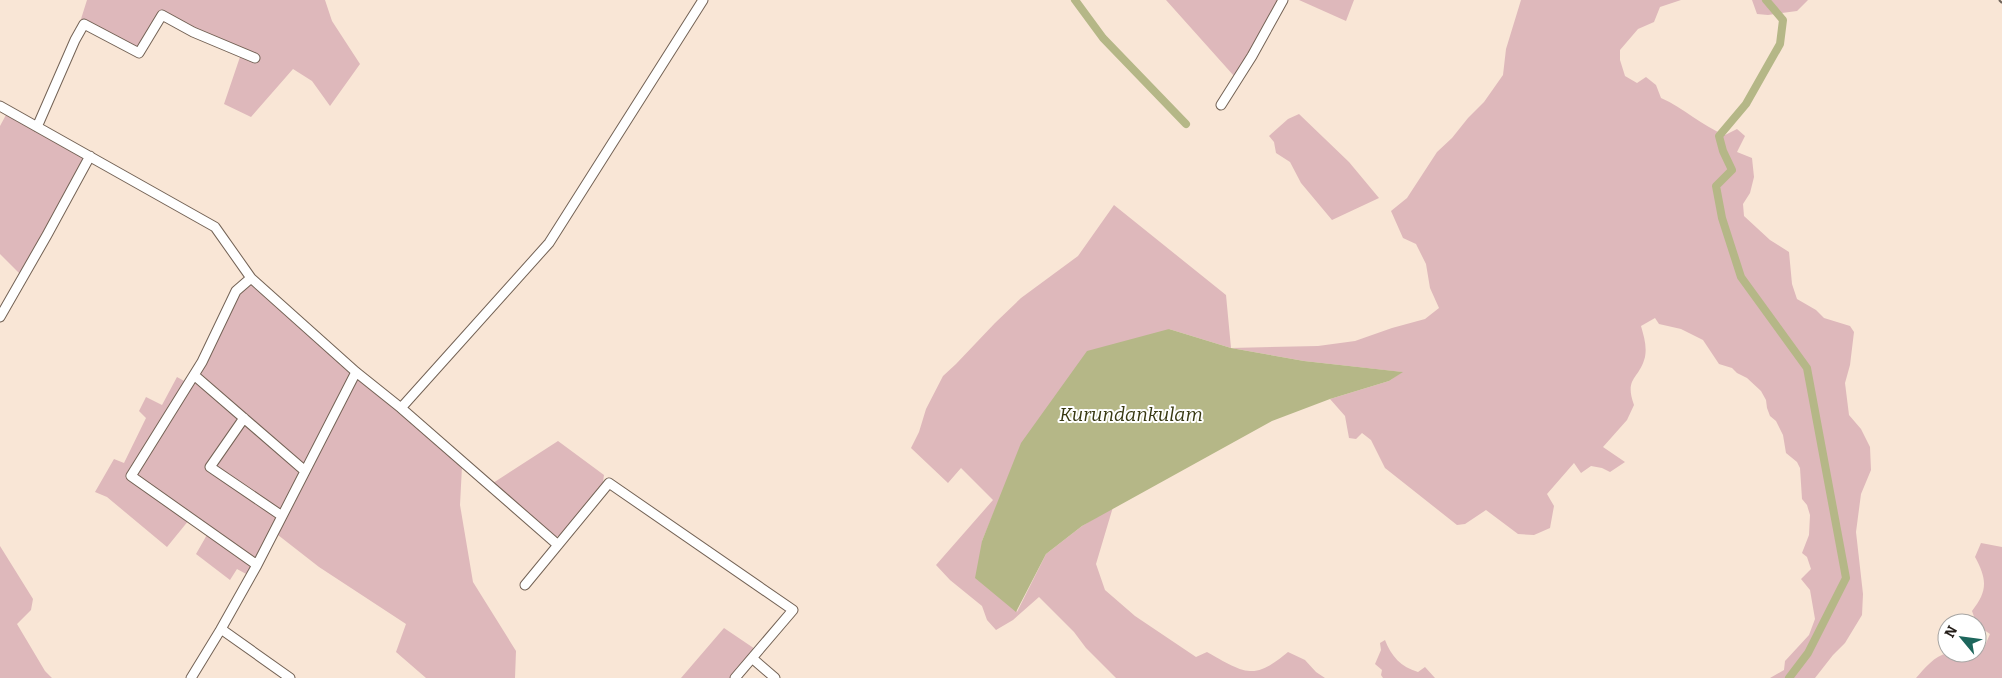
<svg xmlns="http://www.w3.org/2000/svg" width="2002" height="678" font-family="Bitter,serif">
<rect width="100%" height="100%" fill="#f9e6d6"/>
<path fill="#deb8bb" d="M87 0H325L332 21 360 64 330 106 312 81 293 69 251 117 224 104 241 54 162 13 138 51 81 19Z
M1166 0H1281L1234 76Z
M1299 0H1354L1346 21Z
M1521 0H1681L1660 7 1654 22 1638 29 1620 50V60L1625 76 1637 83 1646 77 1656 85 1661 98C1684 108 1702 126 1725 135L1737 129 1745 136 1737 152 1752 158 1754 177 1750 193 1743 204 1744 216 1770 240 1789 252 1792 284 1797 299 1816 310 1824 318 1850 326 1854 332 1850 365 1845 383 1849 415 1861 429 1870 447 1871 470 1861 494 1856 532 1863 594 1862 615 1845 643 1833 655 1815 678H1770L1784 670 1785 661 1809 635 1815 619 1810 590 1801 579 1811 569 1807 557 1802 553 1809 535 1810 515 1807 505 1802 499 1800 468 1797 462 1786 453 1783 435 1776 421 1770 416 1767 408 1766 400 1761 391 1747 378 1737 373 1732 368 1719 364 1703 340 1681 329 1659 324 1655 318 1641 326C1644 337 1647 346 1645 357 1639 380 1624 377 1634 405L1627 420 1603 447 1625 462 1610 472 1602 468 1591 466 1581 473 1574 463 1547 494 1554 506 1550 528 1534 535 1518 534 1486 510 1465 524 1457 525 1385 468 1371 440 1362 433 1356 439 1349 438 1345 416 1330 399 1389 381 1402 372 1304 361 1231 348 1169 329 1000 498 982 541 1017 612 1046 554 1082 526 1113 507 1096 564 1105 590 1135 616 1196 657 1207 652C1218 658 1238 671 1250 671 1264 672 1278 660 1288 652L1305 660 1316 672 1325 678H1116L1086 648 1074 632 1039 597 1013 620 996 630 987 620 982 606 950 580 936 565 993 500 961 468 948 483 911 448 919 432 926 409 943 376 956 364 995 323 1021 298 1078 256 1114 205 1226 295 1231 348 1318 346 1355 341 1392 328 1425 319 1439 308 1430 288 1426 264 1416 244 1403 238 1391 211 1407 198 1437 152 1452 138 1468 118 1484 102 1503 75 1506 49Z
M1752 0H1808L1797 11 1768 15 1757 14Z
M7 113 86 156 21 275 0 254V126Z
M1299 114 1349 162 1379 198 1332 220 1301 183 1290 162 1276 153 1274 142 1269 136 1288 119Z
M246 276 351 372 248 575 237 569 230 580 196 554 208 533 189 520 167 547 107 497 95 492 114 459 124 463 146 418 139 411 146 397 162 405 177 377 186 382 201 359 233 289Z
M358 378 386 398 462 466 460 505 473 582 516 651 515 678H426L396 652 406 624 319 567 278 535Z
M558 441 604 475 603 482 562 535 555 537 493 483Z
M1981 543 2002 547V678H1916C1925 668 1934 656 1948 653 1960 650 1969 655 1983 650L1990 634 1977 625 1972 611C1988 591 1987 579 1975 557Z
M0 546 33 599 31 610 17 624 45 671 52 678H0Z
M724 628 758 651 733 678H681Z
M1385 640C1391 656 1401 667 1418 672L1425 667 1435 678H1383L1381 675 1382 670 1375 664 1381 650 1380 643Z"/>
<path fill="#b5b787" d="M1169 329 1231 348 1304 361 1403 372 1389 381 1330 399 1272 421 1082 526 1046 554 1016 612 975 578 982 541 1021 443 1087 351Z"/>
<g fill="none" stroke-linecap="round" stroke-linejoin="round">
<path stroke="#b5b787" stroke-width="8" d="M1075 0 1103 38 1186 124
M1766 0 1783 20 1780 44 1746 104 1719 136 1723 151 1732 170 1716 186 1722 218 1741 277 1807 368 1846 578 1808 653 1789 678"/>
<g stroke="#736255" stroke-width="11">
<path id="minor" d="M1221 105 1252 56 1283 0
M0 106 215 227 251 278 356 372 401 408 558 545
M37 127 75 40 84 24 139 53 162 15 193 32 255 58
M251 278 236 291 202 362 131 476 257 565
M0 317 47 235 90 156
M194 375 305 471
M401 408 549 243 703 0
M244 418 210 467 282 516
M525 585 609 483 793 610 735 678
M752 658 775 678
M191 678 221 629
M290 678 221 629 257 565 356 372"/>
</g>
<use href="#minor" stroke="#fff" stroke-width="9"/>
<path stroke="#6e635a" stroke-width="2" stroke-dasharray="6 6" stroke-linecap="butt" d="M1999 0 2002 3"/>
</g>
<g text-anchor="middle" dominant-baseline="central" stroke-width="4" stroke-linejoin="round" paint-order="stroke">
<g font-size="19" font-style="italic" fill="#373811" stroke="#fff">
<text x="1131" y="414">Kurundankulam</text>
</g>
</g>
<g transform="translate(1962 638) rotate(299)"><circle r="24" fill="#ffffff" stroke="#a7a5a3"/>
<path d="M0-4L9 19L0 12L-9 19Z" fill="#1d665c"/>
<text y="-8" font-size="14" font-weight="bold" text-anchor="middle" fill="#241d18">N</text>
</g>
</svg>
